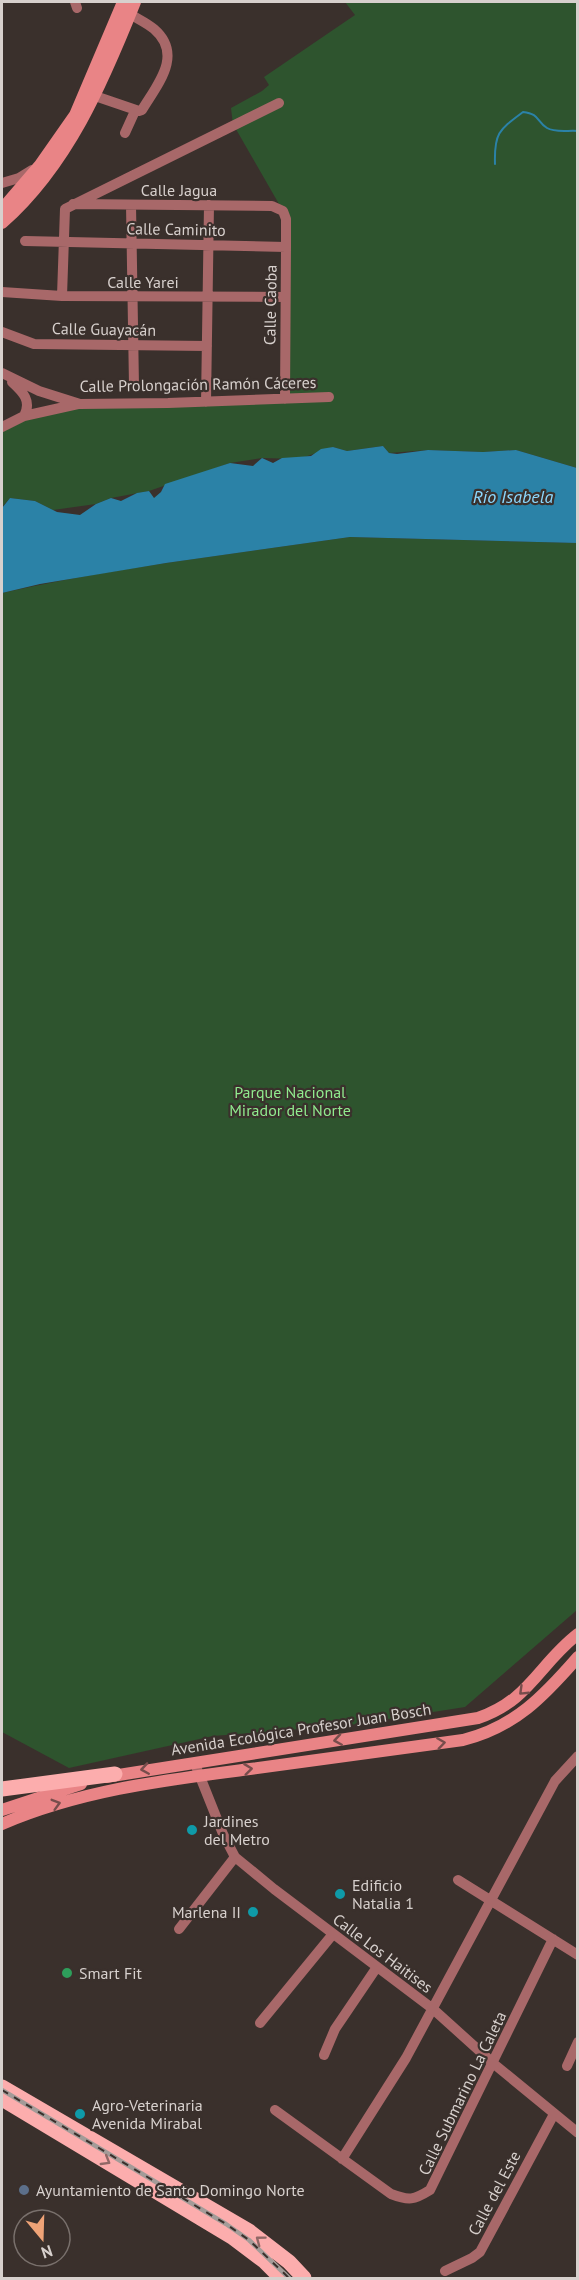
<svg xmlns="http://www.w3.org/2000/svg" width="579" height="2280" font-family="'PT Sans',sans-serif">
<rect width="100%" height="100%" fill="#3a302c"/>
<path fill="#2e542e" d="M345 2H577V468L516 450 483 452 428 450 389 453 383 446 347 451 333 447 299 459 262 458 230 463 149 491 111 498 96 504 53 510 35 501 10 498 2 507V430L24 416 80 404 285 399 283 211 233 124 231 108 262 91 269 85 264 77 355 15Z
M350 537 577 543V1610L465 1707 350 1725 213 1736 69 1768 2 1732V593C116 567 233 554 350 537Z"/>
<path fill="#2b82a7" d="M383 446 389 453 397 454 428 450 483 452 516 450 577 468V543L350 537 166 563 40 584 2 593V508L10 498 35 501 57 512 80 515 96 504 111 498 121 501 137 493 149 491 154 498 161 492 165 484 230 463 253 466 262 458 273 463 282 458 311 456 321 449 333 447 347 451Z"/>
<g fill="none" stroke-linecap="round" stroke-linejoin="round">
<path stroke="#2b82a7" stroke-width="2" d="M495 164C494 133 499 130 523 112 540 114 536 121 547 128 555 133 569 130 578 131"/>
<path stroke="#a86869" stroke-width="10" d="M75 2 77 8
M95 96 139 111 142 110C157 85 184 55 154 29 147 23 138 19 130 14
M125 133 135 111
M2 183 19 178 32 170
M73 204 272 206 283 211 286 219V247L285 399
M131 205 134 386
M25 241 286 247
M2 292 62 296 285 297
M62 296 65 209 279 103
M2 332 34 344 207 346
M2 373 39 391 80 404 168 403 329 397
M12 382C23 392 32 401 24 416
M206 402 209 205
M2 427 24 416 78 404
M197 1769 223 1834 235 1857 274 1889 433 2009 494 2064 578 2133
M458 1880 578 1955
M179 1929 235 1857
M260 2023 333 1934
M324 2055 335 2029 377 1967
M567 2066 578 2042
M275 2110 391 2194C409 2201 414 2200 430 2190L553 1939
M342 2159 406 2058 555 1781 578 1756
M445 2271 472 2258 480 2252 554 2114"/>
<path stroke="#e98486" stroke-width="12" d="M2 209 40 165 75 115 123 2
M2 223C68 165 103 82 135 2
M106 1777 478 1718C529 1701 539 1664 578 1634
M2 1810 81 1784
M2 1824C81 1790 166 1780 250 1769 321 1760 392 1750 463 1740 515 1727 544 1696 578 1657"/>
<path stroke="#fcadad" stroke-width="15" d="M2 1789 115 1774
M2 2087 249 2231 289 2262 304 2278
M2 2099 232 2237 264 2261 281 2278"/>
<g stroke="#a39b98" stroke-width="4.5">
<path id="rail" d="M2 2090 226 2224 249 2240 289 2278"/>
</g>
<use href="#rail" stroke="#3a302c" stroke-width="2" stroke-dasharray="7" stroke-linecap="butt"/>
</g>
<defs><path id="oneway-chevron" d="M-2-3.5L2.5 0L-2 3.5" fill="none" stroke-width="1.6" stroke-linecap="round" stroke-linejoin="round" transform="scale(1.5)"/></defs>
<g stroke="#774d4c">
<use href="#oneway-chevron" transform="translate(523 1691) rotate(136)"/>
<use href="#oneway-chevron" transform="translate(338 1740) rotate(171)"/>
<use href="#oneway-chevron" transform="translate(441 1743) rotate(-8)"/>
<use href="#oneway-chevron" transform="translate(145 1769) rotate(171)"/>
<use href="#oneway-chevron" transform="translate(248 1769) rotate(-7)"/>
<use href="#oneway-chevron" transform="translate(56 1804) rotate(-16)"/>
</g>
<g stroke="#916866">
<use href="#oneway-chevron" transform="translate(106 2161) rotate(31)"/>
<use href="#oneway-chevron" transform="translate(260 2240) rotate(-143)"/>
</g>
<g fill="#0f9aa8" stroke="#3a302c" stroke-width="2">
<circle cx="192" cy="1830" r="6"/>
<circle cx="340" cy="1894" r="6"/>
<circle cx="253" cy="1912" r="6"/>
<circle cx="80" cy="2114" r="6"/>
</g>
<circle fill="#2e9e5b" stroke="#3a302c" stroke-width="2" cx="67" cy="1973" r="6"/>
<circle fill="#5c6f8a" stroke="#3a302c" stroke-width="2" cx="24" cy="2190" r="6"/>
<g text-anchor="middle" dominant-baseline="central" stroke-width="4.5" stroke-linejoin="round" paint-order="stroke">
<g font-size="16" fill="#d7d0cd" stroke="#3a302c">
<text x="179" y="190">Calle Jagua</text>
<text transform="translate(176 229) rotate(1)">Calle Caminito</text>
<text x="143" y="282">Calle Yarei</text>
<text transform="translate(270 305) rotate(-89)">Calle Caoba</text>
<text transform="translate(104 329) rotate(1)">Calle Guayacán</text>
<text transform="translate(198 384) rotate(-1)">Calle Prolongación Ramón Cáceres</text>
<text transform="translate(301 1729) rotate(-9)">Avenida Ecológica Profesor Juan Bosch</text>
<text transform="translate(383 1953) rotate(37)">Calle Los Haitises</text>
<text transform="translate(462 2093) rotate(-64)">Calle Submarino La Caleta</text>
<text transform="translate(494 2193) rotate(-62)">Calle del Este</text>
</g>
<g font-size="16" fill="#90eb8e" stroke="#3a302c">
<text x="290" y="1092">Parque Nacional<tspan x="290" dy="18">Mirador del Norte</tspan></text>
</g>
<g font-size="16" fill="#d7d0cd" stroke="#3a302c" text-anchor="start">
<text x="204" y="1821">Jardines<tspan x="204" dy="18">del Metro</tspan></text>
<text x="352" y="1885">Edificio<tspan x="352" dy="18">Natalia 1</tspan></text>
<text x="241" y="1912" text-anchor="end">Marlena II</text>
<text x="79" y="1973">Smart Fit</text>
<text x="92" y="2105">Agro-Veterinaria<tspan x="92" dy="18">Avenida Mirabal</tspan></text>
<text x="36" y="2190">Ayuntamiento de Santo Domingo Norte</text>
</g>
<g font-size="18" font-style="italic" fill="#8cd8fe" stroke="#3a302c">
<text x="513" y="496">Río Isabela</text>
</g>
</g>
<rect width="579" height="2280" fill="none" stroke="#d7d0cd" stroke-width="6"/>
<g transform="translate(42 2238) rotate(161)"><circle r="28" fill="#3a302c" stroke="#79706c" stroke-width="1.5"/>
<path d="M0-4.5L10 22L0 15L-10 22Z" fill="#efa377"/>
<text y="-9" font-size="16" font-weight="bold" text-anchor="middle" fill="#d7d0cd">N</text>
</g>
</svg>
